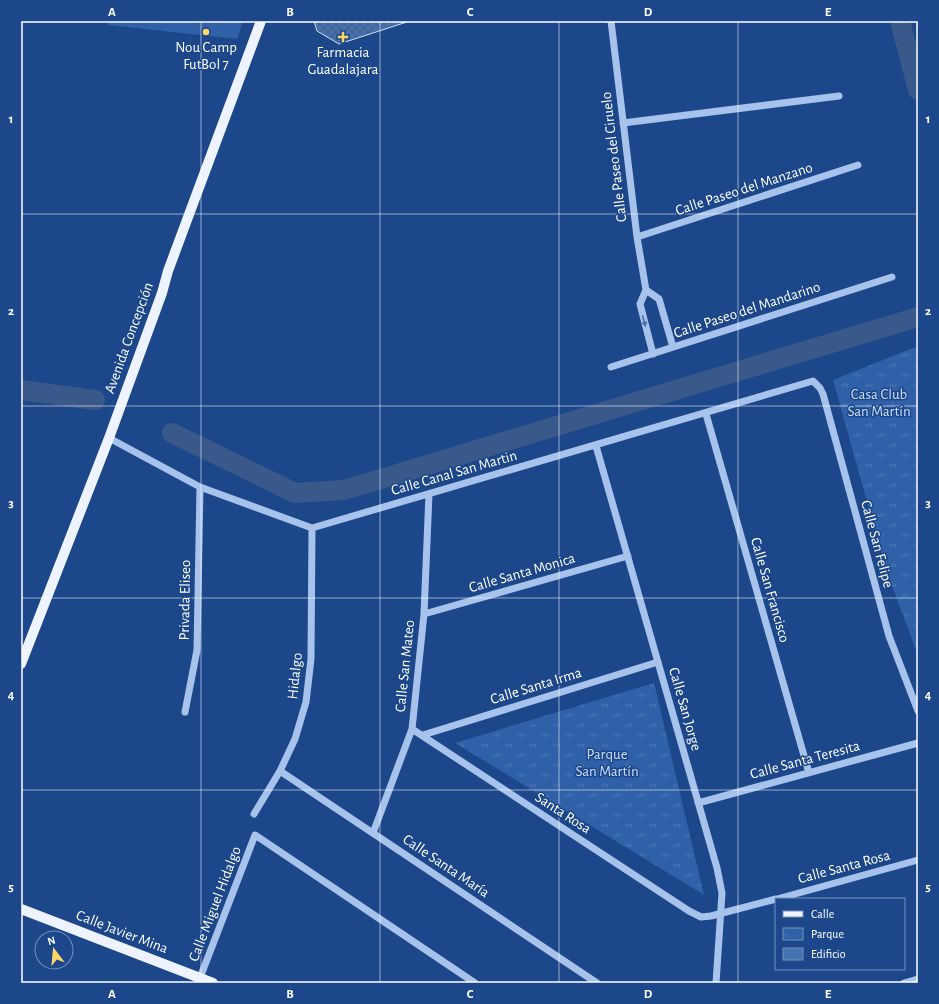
<svg xmlns="http://www.w3.org/2000/svg" width="939" height="1004" font-family="'Alegreya Sans',sans-serif">
<defs>
<pattern id="park-tufts" width="24" height="20" patternUnits="userSpaceOnUse"><rect width="24" height="20" fill="#2f60a8"/><path d="M3 7l-1-3M5 7V3M7 7l1-3M15 17l-1-3M17 17v-4M19 17l1-3" fill="none" stroke="#4e78b5"/></pattern>
<pattern id="building-cross-hatch" width="8" height="8" patternUnits="userSpaceOnUse"><rect width="8" height="8" fill="#4471b2"/><path d="M0 0l8 8M0 8l8-8" fill="none" stroke="#485d7a"/></pattern>
</defs>
<rect width="100%" height="100%" fill="#1c478a"/>
<path fill="#2f60a8" d="M109 21H243L237 39 108 25Z"/>
<path fill="url(#park-tufts)" d="M918 346V655L886 570 833 380Z
M654 683 704 895 455 743Z"/>
<g fill="none" stroke-linecap="round" stroke-linejoin="round">
<path stroke="#39598a" stroke-width="20" d="M900 21 918 90
M21 390 95 400
M172 433 295 493 344 490 918 317"/>
</g>
<path fill="url(#building-cross-hatch)" stroke="#ccdff9" d="M314 21H410L339 44 317 31Z"/>
<g fill="none" stroke-linecap="round" stroke-linejoin="round">
<path stroke="#a7c3ec" stroke-width="7" d="M611 21 637 237 646 290 640 304 653 354
M623 123 839 96
M637 237 858 165
M646 290 659 299 673 347
M611 367 892 277
M706 414 809 773
M109 438 200 487 312 528 813 381 820 388 823 394 889 636 918 711
M596 446 717 868 722 893 716 983
M424 614 628 556
M185 712 197 650 200 487
M412 729 689 911 701 917 711 916 776 899
M423 735 658 662
M280 771 597 983
M698 803 918 743
M254 814 280 771 295 739 306 702 311 659 312 528
M373 833 412 729 424 614 429 494
M777 899 918 860
M198 983 255 835 475 983
M904 983 918 979"/>
<path stroke="#edf3ff" stroke-width="10" d="M21 664 109 438 162 293 168 271 261 21
M21 909 213 983"/>
</g>
<defs><path id="oneway-solid" d="M-6-.8H1V-3.2L6.5 0L1 3.2V.8H-6Z"/></defs>
<use fill="#4d72ac" href="#oneway-solid" transform="translate(644 321) rotate(75)"/>
<path fill="none" stroke="#fff" stroke-width="1" stroke-opacity="0.55" d="M201 21V983M380 21V983M559 21V983M738 21V983M21 214H918M21 406H918M21 598H918M21 790H918"/>
<g fill="#fdd765" stroke="#1c478a" stroke-width="1.5">
<circle cx="206" cy="32" r="4"/>
<path d="M341 31h4v4h4v4h-4v4h-4v-4h-4v-4h4z"/>
</g>
<g text-anchor="middle" dominant-baseline="central" stroke-width="3" stroke-linejoin="round" paint-order="stroke">
<g font-size="15" fill="#fff" stroke="#1c478a">
<text x="206" y="47">Nou Camp<tspan x="206" dy="17">FutBol 7</tspan></text>
<text x="343" y="52">Farmacia<tspan x="343" dy="17">Guadalajara</tspan></text>
</g>
<g font-size="15" fill="#fff" stroke="#1c478a">
<text transform="translate(614 157) rotate(-97)">Calle Paseo del Ciruelo</text>
<text transform="translate(744 189) rotate(-18)">Calle Paseo del Manzano</text>
<text transform="translate(747 310) rotate(-18)">Calle Paseo del Mandarino</text>
<text transform="translate(129 338) rotate(-70)">Avenida Concepción</text>
<text transform="translate(454 473) rotate(-16)">Calle Canal San Martin</text>
<text transform="translate(877 544) rotate(75)">Calle San Felipe</text>
<text transform="translate(522 573) rotate(-16)">Calle Santa Monica</text>
<text transform="translate(770 590) rotate(74)">Calle San Francisco</text>
<text transform="translate(185 600) rotate(-89)">Privada Eliseo</text>
<text transform="translate(405 666) rotate(-84)">Calle San Mateo</text>
<text transform="translate(295 676) rotate(-84)">Hidalgo</text>
<text transform="translate(536 686) rotate(-17)">Calle Santa Irma</text>
<text transform="translate(685 709) rotate(74)">Calle San Jorge</text>
<text transform="translate(805 760) rotate(-15)">Calle Santa Teresita</text>
<text transform="translate(563 813) rotate(33)">Santa Rosa</text>
<text transform="translate(446 866) rotate(34)">Calle Santa María</text>
<text transform="translate(844 867) rotate(-15)">Calle Santa Rosa</text>
<text transform="translate(215 904) rotate(-69)">Calle Miguel Hidalgo</text>
<text transform="translate(122 932) rotate(21)">Calle Javier Mina</text>
</g>
<g font-size="15" fill="#ccdff9" stroke="#1c478a">
<text x="879" y="394">Casa Club<tspan x="879" dy="17">San Martín</tspan></text>
<text x="607" y="754">Parque<tspan x="607" dy="17">San Martín</tspan></text>
</g>
</g>
<rect width="939" height="1004" fill="none" stroke="#1c478a" stroke-width="44"/>
<rect x="775" y="898" width="130" height="72" fill="#1c478a" stroke="#7791b9"/>
<rect x="783" y="911" width="20" height="6" fill="#edf3ff" stroke="#7791b9"/>
<text x="811" y="918" font-size="12" fill="#ffffff">Calle</text>
<rect x="783" y="928" width="20" height="12" fill="url(#park-tufts)" stroke="#7791b9"/>
<text x="811" y="938" font-size="12" fill="#ffffff">Parque</text>
<rect x="783" y="948" width="20" height="12" fill="#4471b2" stroke="#7791b9"/>
<text x="811" y="958" font-size="12" fill="#ffffff">Edificio</text>
<g transform="translate(54 950) rotate(344)"><circle r="19" fill="#1c478a" stroke="#7791b9"/>
<path d="M0-3L7 15L0 10L-7 15Z" fill="#fdd765"/>
<text y="-6" font-size="11" font-weight="bold" text-anchor="middle" fill="#ffffff">N</text>
</g>
<rect x="22" y="22" width="895" height="960" fill="none" stroke="#fff" stroke-width="1.5"/>
<g font-size="13" text-anchor="middle" font-weight="bold" fill="#fff">
<text x="112" y="16">A</text>
<text x="290" y="16">B</text>
<text x="470" y="16">C</text>
<text x="648" y="16">D</text>
<text x="828" y="16">E</text>
<text x="11" y="123">1</text>
<text x="928" y="123">1</text>
<text x="11" y="315">2</text>
<text x="928" y="315">2</text>
<text x="11" y="507">3</text>
<text x="928" y="507">3</text>
<text x="11" y="699">4</text>
<text x="928" y="699">4</text>
<text x="11" y="891">5</text>
<text x="928" y="891">5</text>
<text x="112" y="998">A</text>
<text x="290" y="998">B</text>
<text x="470" y="998">C</text>
<text x="648" y="998">D</text>
<text x="828" y="998">E</text>
</g>
</svg>
